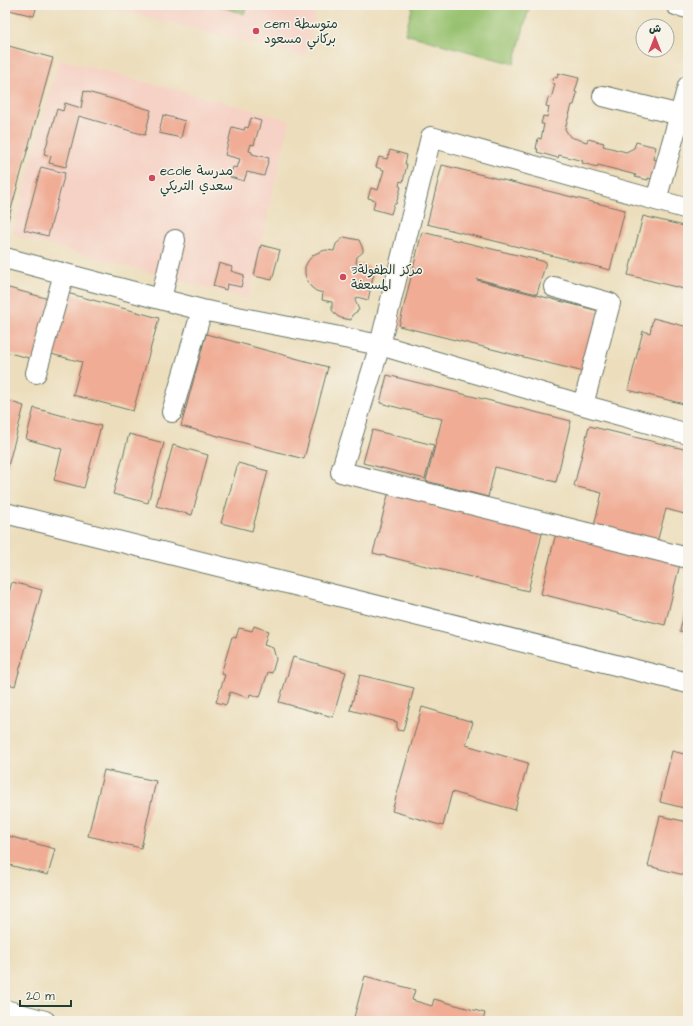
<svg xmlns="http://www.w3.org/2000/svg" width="693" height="1026" font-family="'Architects Daughter','Playpen Sans Arabic',sans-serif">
<rect width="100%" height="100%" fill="#f7f3e8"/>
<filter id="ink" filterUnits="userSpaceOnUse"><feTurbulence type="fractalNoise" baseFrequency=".025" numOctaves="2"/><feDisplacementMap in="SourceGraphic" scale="8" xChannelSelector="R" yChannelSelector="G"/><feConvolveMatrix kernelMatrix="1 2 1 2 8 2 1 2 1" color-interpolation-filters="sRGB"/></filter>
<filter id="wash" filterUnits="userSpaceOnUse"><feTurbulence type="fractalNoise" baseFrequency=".012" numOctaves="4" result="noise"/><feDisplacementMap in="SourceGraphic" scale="16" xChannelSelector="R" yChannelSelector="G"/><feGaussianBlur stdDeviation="0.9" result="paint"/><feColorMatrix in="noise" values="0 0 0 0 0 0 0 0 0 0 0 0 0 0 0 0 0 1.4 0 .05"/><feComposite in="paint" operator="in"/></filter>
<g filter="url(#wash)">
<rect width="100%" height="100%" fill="#ecdebc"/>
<path fill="#f6d1c5" d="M98 5H318L305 57Z
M59 59 290 120 248 299 12 235Z"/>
<path fill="#97c16e" stroke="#5b7f51" d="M216 5H247L244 14Z
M413 5H518L529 8 514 64 405 34Z"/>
<g id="blocks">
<path fill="#f0ac94" d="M5 5H37L34 16 5 9Z
M5 45 53 58 5 231Z
M558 73 579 78 575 92 577 93 574 105H572L565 129 570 137 587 142 588 139 604 143 603 146 626 152 634 148 636 142 656 147 653 159 657 160 652 179 648 178V180L635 177 636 175 598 165 597 167 582 163 583 161 559 155 558 158 537 152 538 149H536L538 138 541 139 544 124H541L543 116 547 117 549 107 546 106 548 98 551 99 555 84 552 83 554 77 557 78Z
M84 91 151 110 145 135 79 116 66 167 49 163 51 156 44 154 57 109 63 111 65 103 81 108Z
M163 115 185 121 181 138 159 133Z
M251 118 261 121 254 145 251 144 249 151 252 152V154L269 158 264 176 247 172 244 181 230 177 233 167 237 168 240 159 225 155 232 127 244 130 245 127 248 128Z
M390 150 407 155 405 164H407L403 182 400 181 399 186 401 187 396 204H394L391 214 373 209 375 200 368 198 371 188 378 190 384 170 376 167 379 157 387 159Z
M442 165 625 210 610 270 427 224Z
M41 167 65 173 48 236 24 230Z
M643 216 688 227V290L628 275Z
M422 232 546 262 537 294 477 279V280L599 311 584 372 399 326Z
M344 237 359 240 363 249V252L357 257 356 263 369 266 374 273 368 300 357 297 355 300 359 310 352 315 351 320 341 318 337 316 332 310V302L322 300 323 293 316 291 311 287 307 281 305 274V267L308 261 313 255 319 252 326 250 334 251 336 244Z
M261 245 280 250 272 280 254 276Z
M219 263 232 267 231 271 244 275 241 287 227 284 226 290 213 286Z
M5 287 53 300 37 360 5 352Z
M67 293 159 318 133 411 73 395 82 362 51 354Z
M653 318 688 327V405L628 390 643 331 650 333Z
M206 334 328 367 304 459 181 426Z
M387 375 571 421 556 482 495 467 488 497 426 481 442 419 380 403Z
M5 400 24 406 8 466 5 465Z
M34 408 101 426 84 488 54 480 62 449 26 439Z
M589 426 688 450V515L666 509 657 542 594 526 602 493 574 486Z
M372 430 434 445 425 479 363 463Z
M129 434 164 443 148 503 113 494Z
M173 445 208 455 192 515 156 506Z
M238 463 268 471 252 531 221 523Z
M389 491 543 530 528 591 373 553Z
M556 533 680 564 665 625 541 594Z
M12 582 42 590 15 686 5 683V607Z
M687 600H688V633L680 631Z
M254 626 268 631 264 645 273 648 276 659 272 673 268 672 260 697 250 694 249 698 230 692 226 705 216 702 225 675 221 674 232 637 236 638 239 628 252 631Z
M293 657 346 672 333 717 279 702Z
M360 675 414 688 403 731 397 730V722L350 710Z
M422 707 473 722 466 745 528 763 515 810 452 792 443 826 392 811Z
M672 751 688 755V809L660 802Z
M104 770 156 781 141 848 88 836Z
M660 816 688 822V876L648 866Z
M5 835 55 849 48 875 5 864Z
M365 976 415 990 412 1000 432 1006 434 999 485 1013 483 1021H353Z"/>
</g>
</g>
<g filter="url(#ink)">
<use href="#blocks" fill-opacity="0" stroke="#677564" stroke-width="1"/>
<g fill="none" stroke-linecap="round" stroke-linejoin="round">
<g stroke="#677564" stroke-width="22">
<path id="minor" d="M676 5 688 8
M603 96 680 115
M656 200 688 86
M688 209 431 137 380 345 583 405 688 434
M5 258 202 310 380 345 341 472 688 558
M554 287 610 303 583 405
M161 299 175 240
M36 373 64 274
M172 412 202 310
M5 513 688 683
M5 1010 45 1021"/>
</g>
<use href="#minor" stroke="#fff" stroke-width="20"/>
</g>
</g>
<g fill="#d1495b" stroke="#f7f3e8" stroke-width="1.5">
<circle cx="256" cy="31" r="4"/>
<circle cx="152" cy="178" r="4"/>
<circle cx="343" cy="277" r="4"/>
</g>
<g text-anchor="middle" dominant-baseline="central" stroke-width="3" stroke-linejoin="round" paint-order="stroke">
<g font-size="13" fill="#1f3d34" stroke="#f7f3e8" text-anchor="start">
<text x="264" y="24">cem متوسطة<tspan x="264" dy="15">بركاني مسعود</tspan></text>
<text x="160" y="171">ecole مدرسة<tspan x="160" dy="15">سعدي التريكي</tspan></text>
<text x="351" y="270">3مركز الطفولة<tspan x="351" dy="15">المسعفة</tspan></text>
</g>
</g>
<rect width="693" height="1026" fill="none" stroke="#f7f3e8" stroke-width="20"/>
<g transform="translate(655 38)"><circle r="19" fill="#f7f3e8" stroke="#a1aaa0"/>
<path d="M0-3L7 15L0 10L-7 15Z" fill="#d1495b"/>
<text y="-6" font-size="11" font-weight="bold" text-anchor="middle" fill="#1f3d34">ش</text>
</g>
<path d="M20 1000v6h51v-6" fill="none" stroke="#1f3d34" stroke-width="2"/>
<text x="26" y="1000" font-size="12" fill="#1f3d34" stroke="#f7f3e8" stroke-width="3" paint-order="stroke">20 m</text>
</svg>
